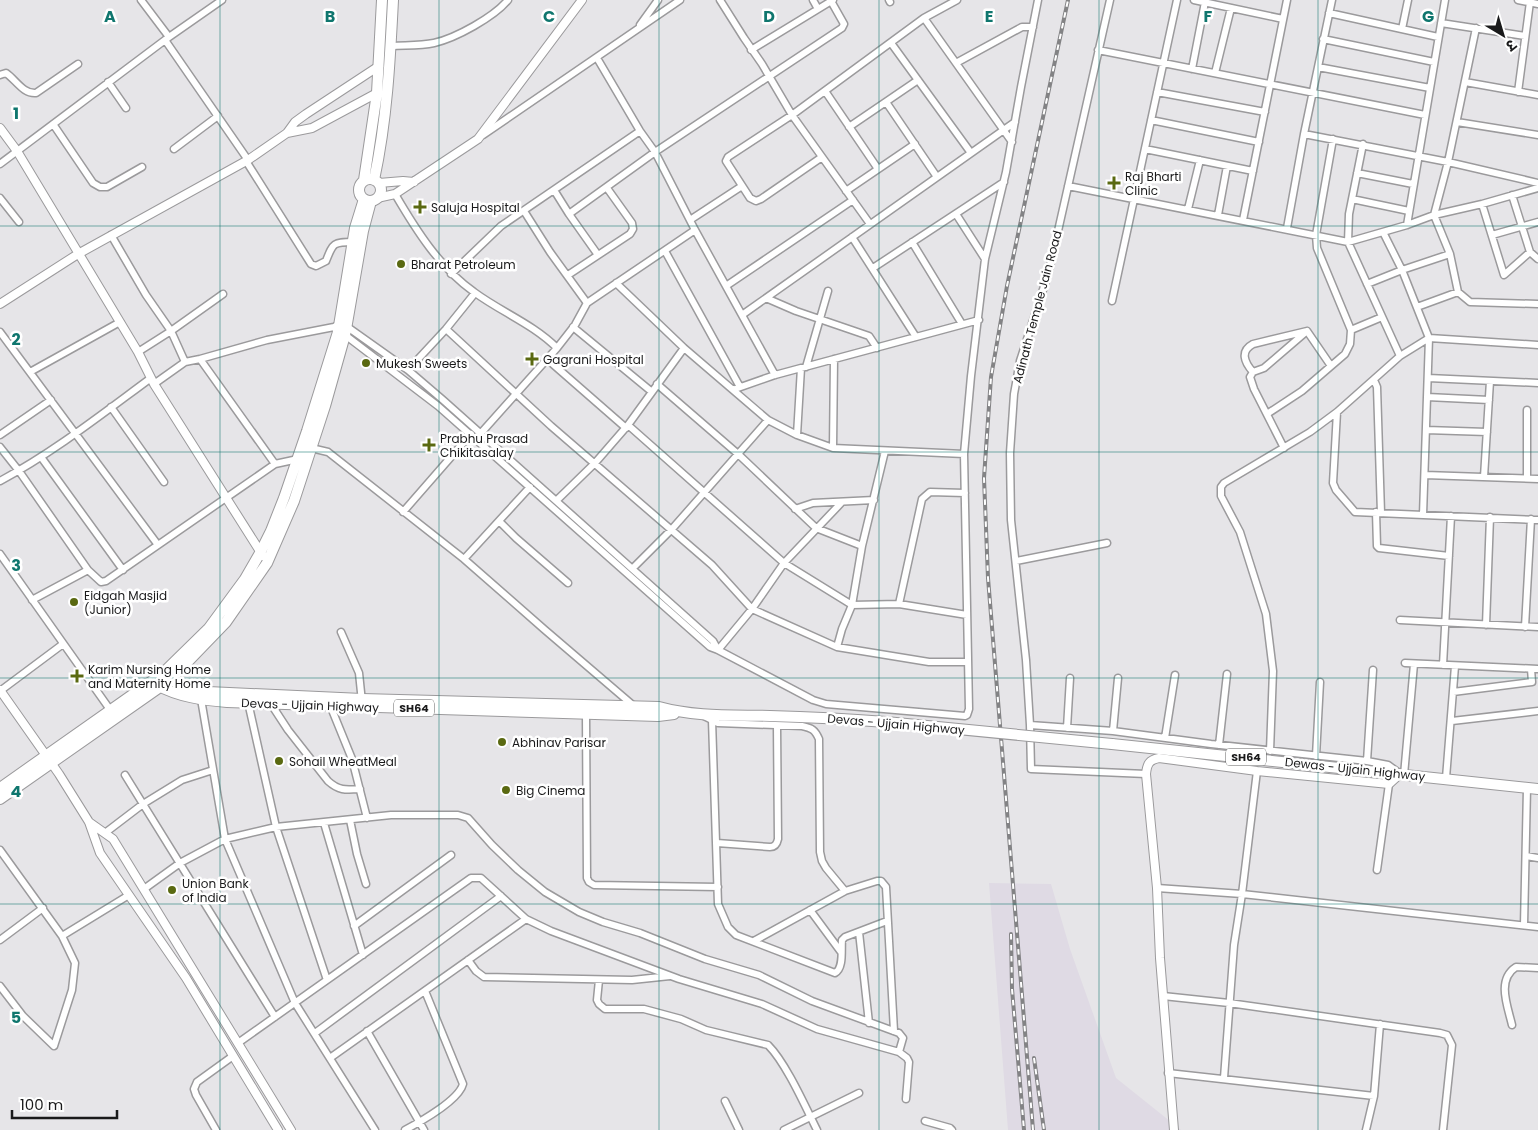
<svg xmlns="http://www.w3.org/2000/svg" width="1538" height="1130" font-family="Poppins,'Noto Sans Devanagari',sans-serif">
<rect width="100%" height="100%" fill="#e6e5e8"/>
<path fill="#dfdae4" d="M989 883 1051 884 1070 949 1116 1078 1181 1130H1008Z"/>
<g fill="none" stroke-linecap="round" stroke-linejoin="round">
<g stroke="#9b9a9c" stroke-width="9">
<path id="minor" d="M141 0 169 37
M720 0 744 38 762 64 792 115 870 224
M813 0 818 9
M889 0 890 2
M1110 0 1049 271 1020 361 1014 394 1010 453 1011 520 1026 660 1030 725 1031 769 1146 774
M1194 0 1283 19
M1518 0 1538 4
M1329 13 1438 37
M924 18 1012 142
M1441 23 1525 36
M640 25 658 0
M1476 28 1448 162 1434 215 1450 254 1458 292 1470 302 1538 304
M1402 29 1408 0
M1323 39 1434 62
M165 40 248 160
M891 43 971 153
M391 46C405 45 420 46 434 43 456 38 494 17 508 0
M751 50 833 0
M1098 50 1425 115
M597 58 640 131 655 152 695 230 775 375
M956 63 1022 27H1033
M1318 67 1430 88
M1192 69 1205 2
M1215 73 1231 8
M0 75 6 73C16 80 23 94 36 93L78 64
M108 82 126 108
M1465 82 1538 95
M825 91 878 169
M1157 92 1265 112
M1518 92 1530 2
M886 102 937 177
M1151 120 1259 142
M1457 122 1538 135
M53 124 93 183 100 187H107L142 167
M849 127 918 80
M1304 134 1448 162 1538 183
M483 135 680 0
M1363 144 1349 214 1348 242 1400 356
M174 149 218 116
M1145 149 1253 171
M822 157 761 199 756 201 750 198 726 161 728 157 792 115 924 18 957 0
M246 161 311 264 316 266 326 261C333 243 333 242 353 242
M0 164 169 37 222 0
M1357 173 1413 184
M1068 186 1348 242 1407 225 1434 215 1482 204 1538 188
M554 190 569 214 655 152 842 28 844 24 831 1
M846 191 915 144
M395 194C416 230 440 268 474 292 501 312 533 324 557 348
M1512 195 1530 252 1538 259
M0 198 19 222
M1352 199 1409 211
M1482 204 1504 275 1530 252
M1188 209 1200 160
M524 211 550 252 587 303
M569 214 598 255
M956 214 985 259
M1218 215 1227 166
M690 220 742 186
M1243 220 1287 0
M1407 225 1445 0
M1287 228 1304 134 1332 0
M1383 232 1402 270 1429 338 1423 515
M111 235 146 295 171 331 185 362
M1492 235 1538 222
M852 237 916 337
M912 242 962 324
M665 251 740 387
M873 268 1004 182
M451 274 501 226 640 131
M568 275 630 234 633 229 632 223 607 188
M616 283 684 348 768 420 797 435 833 448 964 454
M1367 284 1402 270 1450 254
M726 286 853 200
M766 298 796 311 869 336 877 348
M1112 301 1177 0
M1417 307 1458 292
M742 315 1015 122
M334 327 338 332 345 335 438 406 710 647 718 650 813 700 826 704 965 716 967 715 969 709 964 454 971 376 985 259 1006 172 1021 87 1038 0
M573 327 652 392
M446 329 551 426 712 565 752 609 837 647 929 662H968
M1351 330 1382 317
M1307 331 1264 368 1253 372C1244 362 1240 351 1253 344Z
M1307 331 1331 366
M0 332 158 545
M138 352 171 331 223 294
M200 359 275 464
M547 359 626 428
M806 367 828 291
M408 370 446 329 475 293
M30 372 120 322
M1253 372 1250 377 1254 389 1284 448
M1428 378 1538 383
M1374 380 1377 387 1381 513
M154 384 185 362 200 359 267 340 334 327 339 324 346 326 408 370 443 400 713 641 718 650
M657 384 738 454 816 528 862 546
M735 389 775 375 979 320
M1427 397 1489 400
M111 407 164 482
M1337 412 1333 483 1336 490 1355 512 1538 520
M1267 414 1302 391 1345 354 1350 344 1351 330 1317 248 1316 235 1333 139
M628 425 784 563 852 605 899 604 967 615
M1426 430 1487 432
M481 433 557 348 575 325 587 303 695 230
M0 435 51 400
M797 435 801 368
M0 447 19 471 88 570
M311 448 328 452 464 559 545 630 635 707
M833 448 834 359
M41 457 123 570
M1425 475 1538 479
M1484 477 1490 381
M1527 478V410
M0 481C54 452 102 414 151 378
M556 501 595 463 628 425 684 348
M795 509 813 503 874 500
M403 512 471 434
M1376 512 1377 546 1379 548 1449 556
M499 521 516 538 568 583
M0 554 111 711
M464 559 530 487
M1016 561 1107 543
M633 568 672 529 768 420
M32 600 88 570 101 582 106 581 275 464 298 459
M899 604 922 499 930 492 965 493
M1400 620 1538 627
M1486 625 1490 517
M1525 627 1531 519
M341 632 359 673 362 702
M837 647 842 629 852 605 862 546 885 451
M718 650 752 609 784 563 842 502
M1405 663 1538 669
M1443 665 1451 516
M0 691 63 644
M1453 692 1532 682 1531 669
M201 699 225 839 295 1003 375 1130
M248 702 276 827 327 980
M271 704 288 730 328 781C339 791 346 790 360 789
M330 705 352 759 367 818
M586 714 587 878 589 882 594 885 718 887
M704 716 718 723 802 726C812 728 815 730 819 739L820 852 822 861 826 868 845 891 877 881H881L886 887 894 1031
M712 720 718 904 728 927 736 935 835 973C844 968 841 950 842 940L845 937 887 921
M1452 721 1538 711
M1030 725 1113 731 1211 744 1367 761 1388 765 1399 773
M1067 728 1070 678
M1113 731 1118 678
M1165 738 1175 675
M1219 745 1227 674
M1270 751 1273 671 1266 614 1240 532 1221 496V487L1224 483 1310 432 1337 412 1400 356 1429 338 1538 345
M1316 756 1320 682
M1367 761 1373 670
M125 775 275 1017
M1404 775 1414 664
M1446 778 1455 666
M350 820 357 854 366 884
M324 823 363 955
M105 833 143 804 182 780 213 770
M717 843 770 847C775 847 777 844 778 839L777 726
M0 850 62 936
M1526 856 1538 858
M1377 870 1389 784
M1157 888 1242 894 1538 927
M144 889 180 863 225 839 276 827 391 815H458L468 818 492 845 518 870 545 892 579 912 603 922 640 933 705 959 759 975 812 1001 899 1033 903 1038 899 1052
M810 910 841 952
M1524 925 1527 788
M354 926 451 855
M859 932 869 1023
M0 940 43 908
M754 941 845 891
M468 960 476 971 484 977 632 980 670 976
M599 980 597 1000 599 1004 605 1009H644L681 1019 706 1030 768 1045C786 1063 805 1106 817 1130
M0 986 23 1016 54 1046 72 990 75 963 62 936 129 895
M1163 996 1229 1003 1440 1033 1447 1035 1452 1045 1443 1130
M1512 1025C1508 1007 1496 980 1516 967L1538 968
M367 1031 424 1130
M315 1033 501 896
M238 1043 471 878H481L526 919 551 931 679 979 762 1004 817 1029 899 1052 907 1058 909 1062 906 1099
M330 1058 526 919
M1168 1073 1374 1096
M1224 1078 1234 945 1242 894 1257 771
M725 1101 739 1130
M925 1121 950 1128 952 1130
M216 1130 196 1095 194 1089 197 1082 233 1056
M405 1130C420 1122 459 1100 463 1084L425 991
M784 1130 859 1093
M1366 1130 1374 1096 1380 1024"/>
</g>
<g stroke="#9b9a9c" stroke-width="10">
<path id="tertiary" d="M0 128 17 151 138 352 154 384 263 556
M287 133 312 128 377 93
M379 183 403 181 414 182
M377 198 395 194 478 139 582 0
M0 304 78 254 248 160 287 133 295 122 306 114 379 66
M0 690 59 774 89 822 100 853 186 978 278 1130
M89 822 113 839 291 1130
M1174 1130 1160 958 1157 888 1146 774C1147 764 1149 760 1159 758L1257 771 1389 784 1400 774"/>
</g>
<g stroke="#9b9a9c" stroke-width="12">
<path id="primary" d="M359 190a11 11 0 1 1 22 0a11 11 0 1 1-22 0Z
M364 180 377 93 382 0
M374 180C387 120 390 60 393 0
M162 674 182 686 208 692 362 699 659 707C695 717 733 715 770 716 809 717 848 719 886 722
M157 685C179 697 203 700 227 702L658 716 674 714
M1112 744 1538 789
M0 788 162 674 209 628 245 579 260 553 271 531 284 498 307 431 338 332 355 228 364 199
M0 799 170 680 226 622 267 563 294 501 325 406 345 335 363 231 371 201"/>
</g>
<use href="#minor" stroke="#fff" stroke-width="6"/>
<use href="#tertiary" stroke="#fff" stroke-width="8"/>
<use href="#primary" stroke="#fff" stroke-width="10"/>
<g stroke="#838385" stroke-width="4">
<path id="rail" d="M1011 934 1012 989 1024 1130
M1034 1058 1044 1130
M1033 1130 988 578 984 478 991 377 1007 286 1068 0"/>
</g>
<use href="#rail" stroke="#fff" stroke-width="2" stroke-dasharray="5.5" stroke-linecap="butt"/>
<g stroke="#9b9a9c" stroke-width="12" stroke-linecap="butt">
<path id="primary-bridge" d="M886 722 1112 744"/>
</g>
<use href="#primary-bridge" stroke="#fff" stroke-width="10"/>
</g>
<path fill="none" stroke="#0f766e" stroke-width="1" stroke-opacity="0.55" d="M220 0V1130M439 0V1130M659 0V1130M879 0V1130M1099 0V1130M1318 0V1130M0 226H1538M0 452H1538M0 678H1538M0 904H1538"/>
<g fill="#5a6911" stroke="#fff" stroke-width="2">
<path d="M1111.5 175.5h5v5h5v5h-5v5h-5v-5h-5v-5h5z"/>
<path d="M417.5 199.5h5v5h5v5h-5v5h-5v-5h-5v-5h5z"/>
<circle cx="401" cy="264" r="5"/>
<path d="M529.5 351.5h5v5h5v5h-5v5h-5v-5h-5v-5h5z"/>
<circle cx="366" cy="363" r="5"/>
<path d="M426.5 437.5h5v5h5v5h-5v5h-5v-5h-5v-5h5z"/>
<circle cx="74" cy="602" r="5"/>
<path d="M74.5 668.5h5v5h5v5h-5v5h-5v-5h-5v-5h5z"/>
<circle cx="502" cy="742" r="5"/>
<circle cx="279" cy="761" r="5"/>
<circle cx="506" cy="790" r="5"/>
<circle cx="172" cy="890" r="5"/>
</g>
<g text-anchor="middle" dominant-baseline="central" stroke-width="5" stroke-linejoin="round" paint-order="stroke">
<g fill="#fff" stroke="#5f5f5f" stroke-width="1">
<rect x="394" y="699.5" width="40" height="17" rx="4"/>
<rect x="1226" y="748.5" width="40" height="17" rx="4"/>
</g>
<g font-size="11" font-weight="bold" fill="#1a1a1b">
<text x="414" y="708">SH64</text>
<text x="1246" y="757">SH64</text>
</g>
<g font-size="12" fill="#1a1a1b" stroke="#fff" text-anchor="start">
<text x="1125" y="176">Raj Bharti<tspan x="1125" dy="14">Clinic</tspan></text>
<text x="431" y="207">Saluja Hospital</text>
<text x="411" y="264">Bharat Petroleum</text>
<text x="543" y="359">Gagrani Hospital</text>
<text x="376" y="363">Mukesh Sweets</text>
<text x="440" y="438">Prabhu Prasad<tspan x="440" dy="14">Chikitasalay</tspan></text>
<text x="84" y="595">Eidgah Masjid<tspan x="84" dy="14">(Junior)</tspan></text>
<text x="88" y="669">Karim Nursing Home<tspan x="88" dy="14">and Maternity Home</tspan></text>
<text x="512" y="742">Abhinav Parisar</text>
<text x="289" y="761">Sohail WheatMeal</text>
<text x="516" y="790">Big Cinema</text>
<text x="182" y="883">Union Bank<tspan x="182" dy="14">of India</tspan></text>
</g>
<g font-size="12" fill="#1a1a1b" stroke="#fff">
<text transform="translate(1037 307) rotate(-75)">Adinath Temple Jain Road</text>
<text transform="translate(310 705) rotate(2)">Devas - Ujjain Highway</text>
<text transform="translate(896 724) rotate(5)">Devas - Ujjain Highway</text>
<text transform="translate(1355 769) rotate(6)">Dewas - Ujjain Highway</text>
</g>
</g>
<g font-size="16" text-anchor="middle" font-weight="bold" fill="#0f766e" stroke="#fff" stroke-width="5" stroke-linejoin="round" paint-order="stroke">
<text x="110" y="22">A</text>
<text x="330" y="22">B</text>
<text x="549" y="22">C</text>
<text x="769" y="22">D</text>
<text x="989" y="22">E</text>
<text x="1208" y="22">F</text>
<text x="1428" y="22">G</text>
<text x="16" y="119">1</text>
<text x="16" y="345">2</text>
<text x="16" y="571">3</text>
<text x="16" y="797">4</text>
<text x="16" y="1023">5</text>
</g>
<g transform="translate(1503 35) rotate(142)" stroke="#ffffff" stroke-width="4" paint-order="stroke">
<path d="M0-4L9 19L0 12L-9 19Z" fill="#1a1a1b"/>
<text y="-8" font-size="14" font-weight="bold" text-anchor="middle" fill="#1a1a1b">उ</text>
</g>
<path d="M12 1110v8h105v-8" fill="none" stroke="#1a1a1b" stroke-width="2.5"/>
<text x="20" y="1110" font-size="15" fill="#1a1a1b" stroke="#ffffff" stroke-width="4" paint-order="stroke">100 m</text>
</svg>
